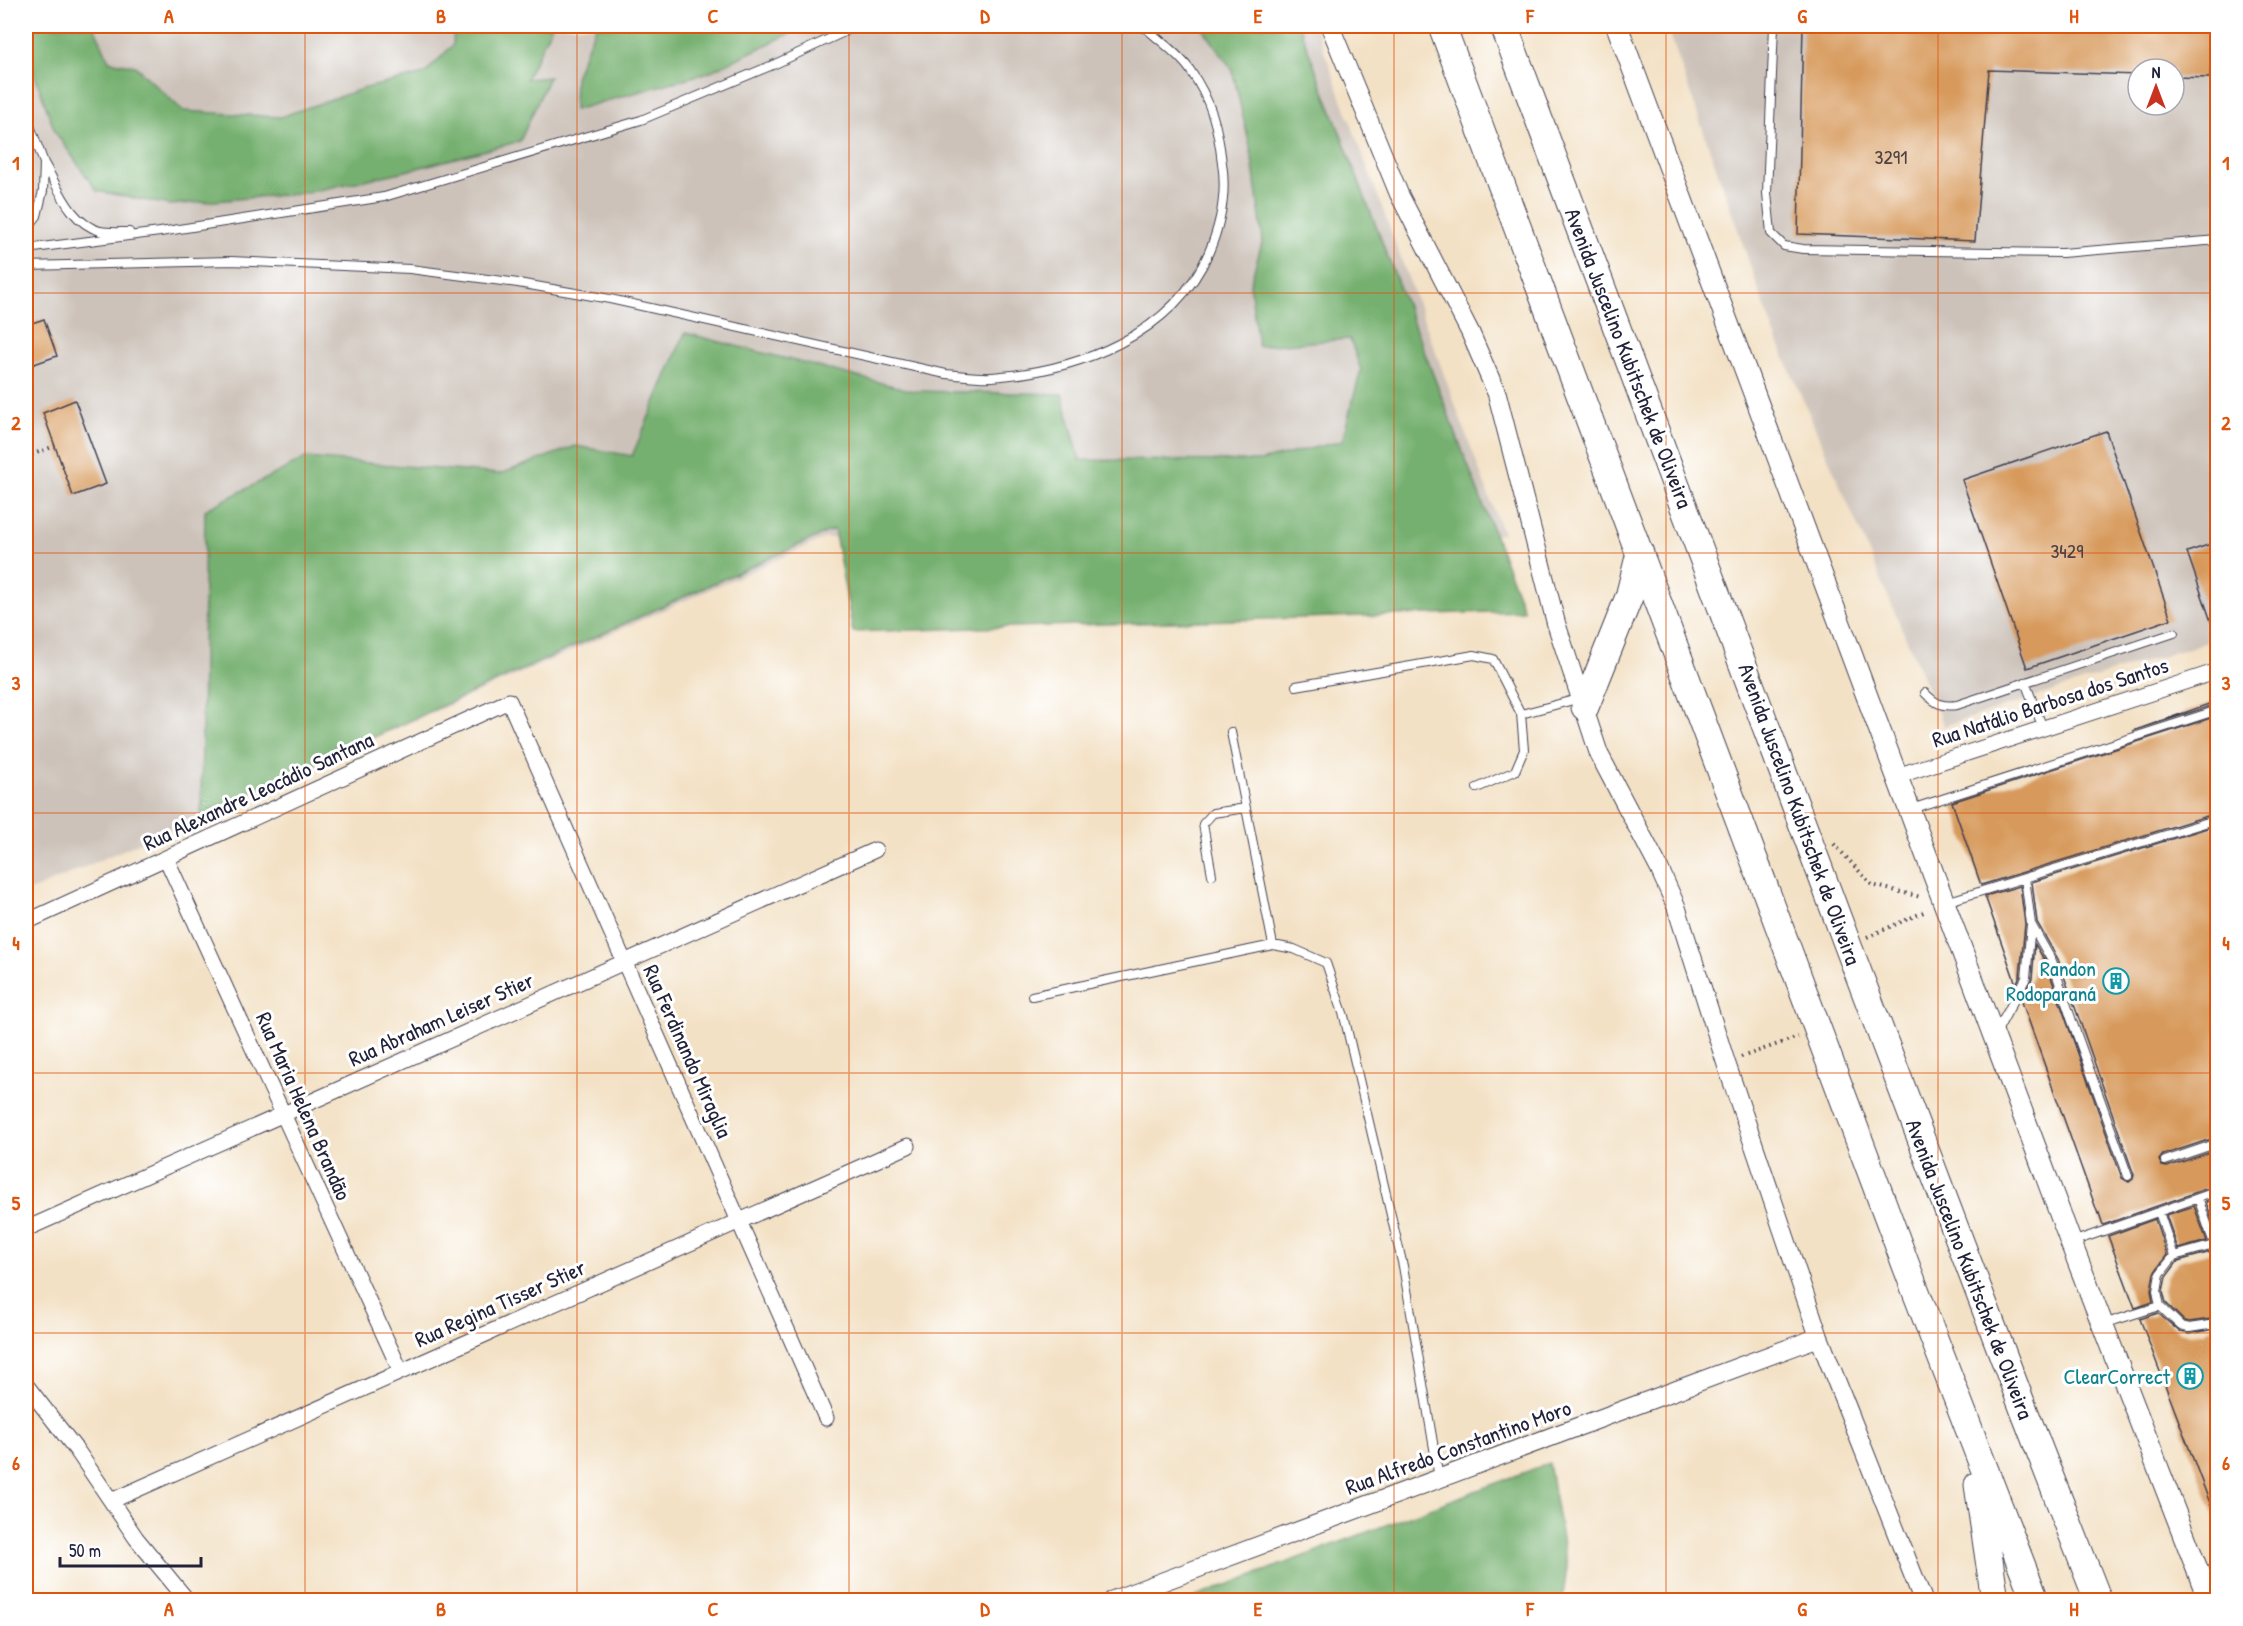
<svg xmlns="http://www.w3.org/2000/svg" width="2243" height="1626" font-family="'Patrick Hand',sans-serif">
<rect width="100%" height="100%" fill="#fff"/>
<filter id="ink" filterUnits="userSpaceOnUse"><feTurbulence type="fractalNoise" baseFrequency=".0167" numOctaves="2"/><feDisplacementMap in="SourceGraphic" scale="12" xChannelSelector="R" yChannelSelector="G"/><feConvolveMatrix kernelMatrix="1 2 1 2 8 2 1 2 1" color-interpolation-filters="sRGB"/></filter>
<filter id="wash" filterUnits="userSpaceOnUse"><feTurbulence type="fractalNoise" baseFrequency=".008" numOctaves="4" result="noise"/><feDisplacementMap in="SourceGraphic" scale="24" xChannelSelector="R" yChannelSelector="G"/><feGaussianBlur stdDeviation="1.35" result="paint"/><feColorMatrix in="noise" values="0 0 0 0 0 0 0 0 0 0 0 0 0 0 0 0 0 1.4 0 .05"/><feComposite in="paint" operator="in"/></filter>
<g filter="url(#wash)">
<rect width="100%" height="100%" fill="#f3e1c5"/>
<path fill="#ccc2b9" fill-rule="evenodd" d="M26 26H1315L1503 534 826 538 26 893Z
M1667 26H2217V639L1944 726 1772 328ZM2138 69H2174V105H2138Z"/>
<path fill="#76b06f" stroke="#4c6955" stroke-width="1.5" d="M26 26H94L109 61 135 66 183 111 280 117 362 89 424 74 453 45 454 26H552L526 79 549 77 520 141 406 171 305 193 170 205 97 191 55 132 26 50Z
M596 26H806L709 72 574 110 575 77Z
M1201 26H1299L1524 611 853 632 834 529 201 815 205 510 306 458 500 474 576 446 632 456 685 333 913 391 1062 394 1080 460 1260 461 1342 441 1361 370 1350 339 1258 346 1250 284 1263 240 1251 151 1232 69Z
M1549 1463 1567 1568 1562 1600H1188Z"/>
<g id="blocks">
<path fill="#d79a5b" d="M1803 26H2213L2210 78 2174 77V69H2138V75L1989 70 1975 241 1798 234Z
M44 319 57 356 26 367V325Z
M75 400 106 484 73 496 43 413Z
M2106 431 2171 619 2027 668 1962 480Z
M2217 542V633H2215L2187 552Z
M2217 701V704L2133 731Z
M2217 716V813L1981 885 1952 802Z
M2217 825V1137L2163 1155 2159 1160 2162 1166 2167 1167 2217 1150V1185L2103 1225 2099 1213 2098 1214 2021 999 2032 979 2035 944 2046 963 2122 1178 2129 1182 2133 1179 2134 1175 2058 959 2037 922 2032 882Z
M2020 886 2025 924 2020 976 2016 984 1985 896Z
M2217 1198V1235L2206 1202Z
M2194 1206 2207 1241 2178 1249 2166 1215Z
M2155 1219 2167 1255 2154 1273 2151 1290 2153 1302 2135 1308 2108 1236Z
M2211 1252 2214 1259 2217 1261 2216 1519 2140 1319 2158 1313 2180 1332 2190 1334 2213 1329 2215 1324 2211 1319 2189 1322 2184 1321 2166 1303 2163 1291 2166 1277 2178 1261Z"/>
</g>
</g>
<g filter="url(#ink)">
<use href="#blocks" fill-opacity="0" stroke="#413f50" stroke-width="1.5"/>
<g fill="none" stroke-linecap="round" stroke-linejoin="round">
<g stroke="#413f50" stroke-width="10">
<path id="service" d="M1774 26 1767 193 1771 233 1784 246 1803 249 2062 253 2218 240
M26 115 44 163
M26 230 37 216 43 191 44 163C59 188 69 222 100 231 109 233 120 232 129 232
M26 249 160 232 384 197 641 120 775 64 857 26
M26 266 231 261 410 269 518 283 610 299 946 374C961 375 977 378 992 377 1077 371 1173 336 1209 252 1221 223 1227 194 1222 163 1218 127 1211 100 1190 70 1180 55 1161 42 1147 29L1139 26
M2025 682 2043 728
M1296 686 1474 655 1493 659 1521 714 1524 750 1515 771 1477 788
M1925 693C1936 704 1942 707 1957 705L2174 633
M1521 714 1581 698
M1231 732 1273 945
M1911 809 2218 710
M1212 875 1203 824 1213 813 1246 808
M1946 902 2218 819
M2031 924 2052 961 2072 1021 2128 1176
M1032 996 1273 945 1294 949 1326 963 1344 1016 1403 1266 1439 1478
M1996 1033 2026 978 2031 924 2025 878
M2165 1161 2218 1143
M2198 1198 2218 1255
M2159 1212 2174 1256
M2072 1242 2218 1191
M2103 1324 2160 1306
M2209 1325 2189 1328 2181 1326 2160 1306 2157 1291 2160 1274 2174 1256 2214 1245"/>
</g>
<g stroke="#413f50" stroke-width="17">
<path id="minor" d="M1897 776 2218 671
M166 858 401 1372
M26 922 509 701 826 1418
M26 1229 875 850
M26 1385 78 1452 136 1538 187 1600
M111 1501 908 1146"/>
</g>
<g stroke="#413f50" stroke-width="20">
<path id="tertiary" d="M1330 26 1399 194 1470 332 1497 394 1556 623 1599 754 1659 868 1676 906 1726 1063 1819 1337 1923 1600
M1113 1600 1819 1337"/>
</g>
<g stroke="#413f50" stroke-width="23">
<path id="secondary" d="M1617 26 2071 1243 2209 1600"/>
</g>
<g stroke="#413f50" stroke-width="29">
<path id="motorway" d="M1442 26 1913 1284 2035 1600
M1504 26 1848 946 2025 1413 2098 1600
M1585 707 1629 597 1640 553
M1978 1485 1995 1600"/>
</g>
<path stroke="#413f50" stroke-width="4" stroke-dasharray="1.5 4.5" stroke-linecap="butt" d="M26 457 55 446
M1834 844 1872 885 1921 897
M1867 937 1926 911
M1741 1057 1798 1037"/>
<use href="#service" stroke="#fff" stroke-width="8"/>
<use href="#minor" stroke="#fff" stroke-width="15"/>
<use href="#tertiary" stroke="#fff" stroke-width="18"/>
<use href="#secondary" stroke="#fff" stroke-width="21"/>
<use href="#motorway" stroke="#fff" stroke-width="27"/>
</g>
</g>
<path fill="none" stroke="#de560e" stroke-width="1.5" stroke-opacity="0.55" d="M305 26V1600M577 26V1600M849 26V1600M1122 26V1600M1394 26V1600M1666 26V1600M1938 26V1600M26 293H2218M26 553H2218M26 813H2218M26 1073H2218M26 1333H2218"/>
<defs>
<g id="building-ring" transform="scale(1.35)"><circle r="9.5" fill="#fff" stroke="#0f9aa8" stroke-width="1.5"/><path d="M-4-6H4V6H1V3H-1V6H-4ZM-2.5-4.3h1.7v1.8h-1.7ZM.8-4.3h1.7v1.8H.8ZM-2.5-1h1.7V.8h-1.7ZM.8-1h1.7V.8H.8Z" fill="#0f9aa8"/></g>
</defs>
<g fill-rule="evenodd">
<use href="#building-ring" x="2116" y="981"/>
<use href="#building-ring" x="2190" y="1376"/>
</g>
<g text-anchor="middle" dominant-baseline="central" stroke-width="6" stroke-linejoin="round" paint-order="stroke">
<g font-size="20" fill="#4f4043">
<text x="1891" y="156">3291</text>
<text x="2067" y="550">3429</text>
</g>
<g font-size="22" fill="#22223b" stroke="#fff">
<text transform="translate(1629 358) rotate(69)">Avenida Juscelino Kubitschek de Oliveira</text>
<text transform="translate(2050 702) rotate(-18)">Rua Natálio Barbosa dos Santos</text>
<text transform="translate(258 791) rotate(-25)">Rua Alexandre Leocádio Santana</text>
<text transform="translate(1800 814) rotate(70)">Avenida Juscelino Kubitschek de Oliveira</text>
<text transform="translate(441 1019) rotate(-24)">Rua Abraham Leiser Stier</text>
<text transform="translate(688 1051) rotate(66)">Rua Ferdinando Miraglia</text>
<text transform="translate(304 1106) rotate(66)">Rua Maria Helena Brandão</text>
<text transform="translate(1970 1269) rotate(69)">Avenida Juscelino Kubitschek de Oliveira</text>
<text transform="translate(500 1303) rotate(-24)">Rua Regina Tisser Stier</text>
<text transform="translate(1458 1447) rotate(-20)">Rua Alfredo Constantino Moro</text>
</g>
<g font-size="22" fill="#0d838f" stroke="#fff" text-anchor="end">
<text x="2096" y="968">Randon<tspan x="2096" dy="25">Rodoparaná</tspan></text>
<text x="2170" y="1376">ClearCorrect</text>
</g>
</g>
<rect width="2243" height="1626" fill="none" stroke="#fff" stroke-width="66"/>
<g transform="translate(2156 87)"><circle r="28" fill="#ffffff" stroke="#a7a7b1" stroke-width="1.5"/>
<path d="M0-4.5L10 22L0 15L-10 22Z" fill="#c8321e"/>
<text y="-9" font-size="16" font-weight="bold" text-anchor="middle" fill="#22223b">N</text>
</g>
<path d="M60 1557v9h141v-9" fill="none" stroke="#22223b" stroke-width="3"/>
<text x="69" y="1557" font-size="18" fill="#22223b" stroke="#ffffff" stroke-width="4.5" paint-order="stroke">50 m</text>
<rect x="33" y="33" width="2177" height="1560" fill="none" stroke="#de560e" stroke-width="2"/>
<g font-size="20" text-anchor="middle" font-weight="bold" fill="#de560e">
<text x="169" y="23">A</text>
<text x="441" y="23">B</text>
<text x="713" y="23">C</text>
<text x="985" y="23">D</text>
<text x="1258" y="23">E</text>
<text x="1530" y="23">F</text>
<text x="1802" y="23">G</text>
<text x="2074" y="23">H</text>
<text x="16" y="170">1</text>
<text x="2226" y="170">1</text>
<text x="16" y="430">2</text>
<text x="2226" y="430">2</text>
<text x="16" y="690">3</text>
<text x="2226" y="690">3</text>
<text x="16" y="950">4</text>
<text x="2226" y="950">4</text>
<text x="16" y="1210">5</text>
<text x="2226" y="1210">5</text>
<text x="16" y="1470">6</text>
<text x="2226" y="1470">6</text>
<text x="169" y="1616">A</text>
<text x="441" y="1616">B</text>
<text x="713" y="1616">C</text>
<text x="985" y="1616">D</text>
<text x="1258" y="1616">E</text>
<text x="1530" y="1616">F</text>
<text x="1802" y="1616">G</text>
<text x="2074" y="1616">H</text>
</g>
</svg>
